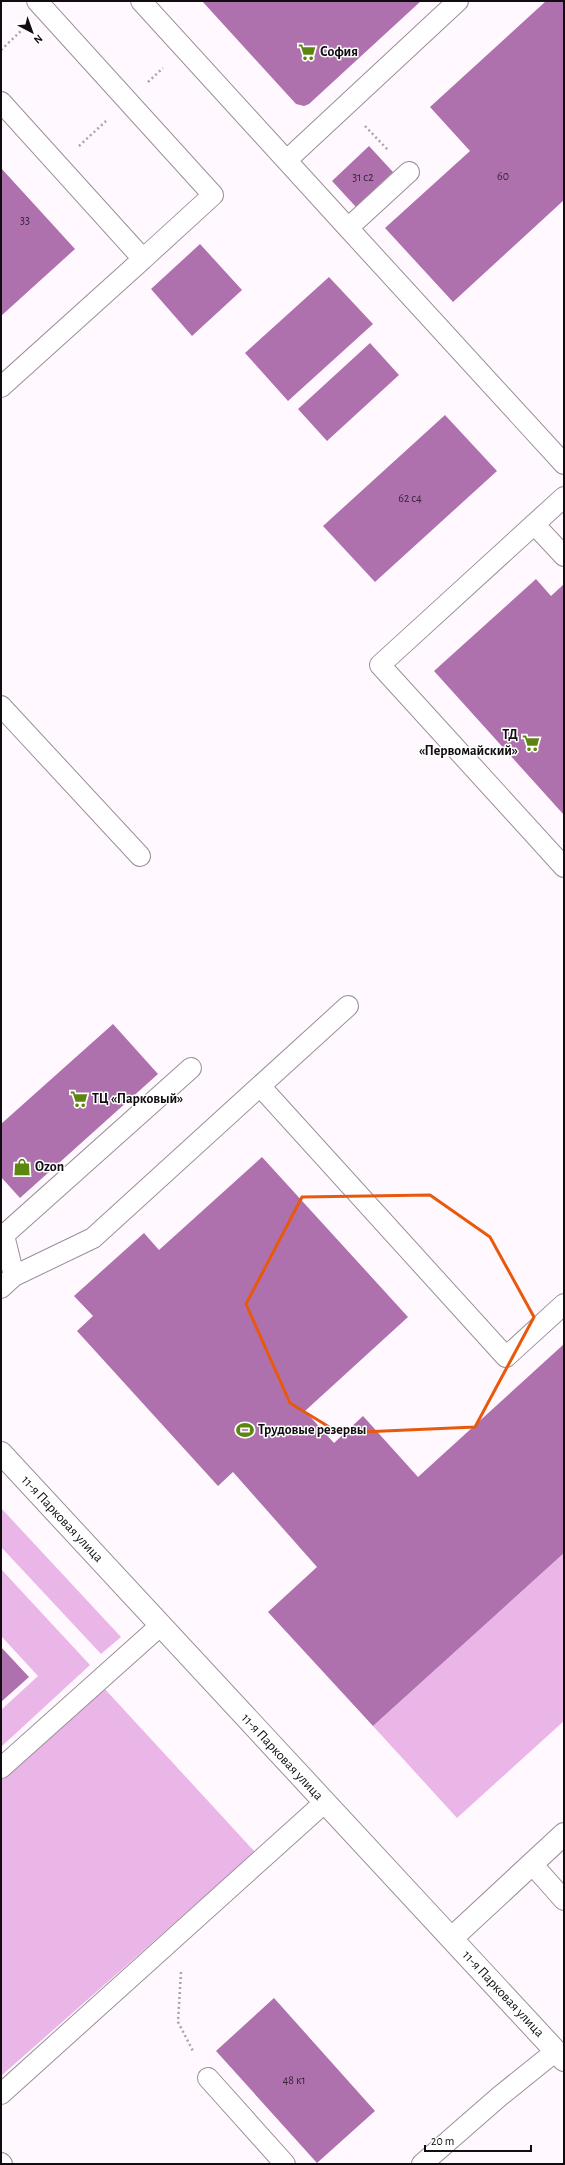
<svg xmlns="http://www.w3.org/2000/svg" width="565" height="2165" font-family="'Alegreya Sans',sans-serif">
<rect width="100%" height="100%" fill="#fff9ff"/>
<path fill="#eab6e8" d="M1 1508 121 1637 101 1654 1 1547Z
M564 1553V1721L457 1818 373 1726Z
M1 1569 90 1665 1 1747V1710L38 1676 1 1636Z
M103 1687 255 1852 1 2076V1778Z"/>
<path fill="#ae71ad" d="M202 1H421L309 104 304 106 296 104Z
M546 1H564V200L453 302 385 228 470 151 430 107Z
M369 146 393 172 356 207 332 181Z
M1 168 75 249 1 316Z
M200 244 242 290 192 336 151 289Z
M329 277 373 324 288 401 245 353Z
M370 343 399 375 327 441 298 409Z
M445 415 497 471 375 582 323 526Z
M536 579 551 596 564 584V815L434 671Z
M113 1024 158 1074 20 1198 1 1177V1124Z
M262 1157 408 1317 305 1411 334 1443 363 1416 418 1477 564 1344V1553L373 1726 268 1612 317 1567 233 1472 218 1486 77 1331 93 1316 74 1296 144 1233 159 1250Z
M1 1647 29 1677 1 1702Z
M274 1998 375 2111 317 2163 216 2051Z"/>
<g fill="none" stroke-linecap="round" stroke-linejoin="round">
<g stroke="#9b8f9a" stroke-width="22">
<path id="lane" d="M37 1 213 195 143 259
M141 1 348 228
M1 102 143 259 1 387
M287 160 458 1
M409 172 348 228 564 464
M564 497 380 665 564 867
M534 524 564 556
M1 706 140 856
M260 1086 348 1006
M14 1276 93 1238 260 1086 506 1357 564 1304
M1 1288 14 1276 4 1235 191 1068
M1 1768 161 1625
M532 1864 564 1900
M208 2078 285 2164
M1 2094 324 1803
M1 2163 2 2164
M422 2164 500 2096 556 2051"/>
</g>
<g stroke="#9b8f9a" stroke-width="24">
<path id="street" d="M1 1453 564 2060
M452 1938 564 1834"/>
</g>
<path stroke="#a8a3a8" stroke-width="2.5" stroke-dasharray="2 3" stroke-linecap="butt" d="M1 50 23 29
M148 82 163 68
M365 126 389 151
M79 146 106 121
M181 1972 178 2022 194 2053"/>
<use href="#lane" stroke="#fff" stroke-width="20"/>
<use href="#street" stroke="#fff" stroke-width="22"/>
</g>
<path fill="none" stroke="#e8590c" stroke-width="3" stroke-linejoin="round" d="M430 1195 490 1237 534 1317 475 1427 339 1433 290 1403 246 1304 302 1197Z"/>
<defs>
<g id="supermarket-bare" transform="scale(1.38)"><path d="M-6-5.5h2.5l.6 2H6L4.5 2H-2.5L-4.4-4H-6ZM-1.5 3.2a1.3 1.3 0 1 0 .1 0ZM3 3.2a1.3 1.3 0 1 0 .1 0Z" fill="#5d8610" stroke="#fff" stroke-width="2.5" paint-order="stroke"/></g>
<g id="shop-bare" transform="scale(1.38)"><path d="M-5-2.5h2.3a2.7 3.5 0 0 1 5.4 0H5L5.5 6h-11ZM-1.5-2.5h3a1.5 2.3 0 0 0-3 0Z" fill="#5d8610" stroke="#fff" stroke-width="2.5" paint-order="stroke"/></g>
<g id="stadium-bare" transform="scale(1.38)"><path d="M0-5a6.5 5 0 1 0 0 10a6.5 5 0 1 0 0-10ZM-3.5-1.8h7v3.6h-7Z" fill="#5d8610" stroke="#fff" stroke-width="2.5" paint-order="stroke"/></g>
</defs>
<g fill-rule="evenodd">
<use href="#supermarket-bare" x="307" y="52"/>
<use href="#supermarket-bare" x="531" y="743"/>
<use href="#supermarket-bare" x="79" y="1099"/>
<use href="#shop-bare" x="22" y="1167"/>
<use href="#stadium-bare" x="245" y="1430"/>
</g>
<g text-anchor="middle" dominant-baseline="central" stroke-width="3" stroke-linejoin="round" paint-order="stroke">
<g font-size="12" fill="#382537">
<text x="503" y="176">60</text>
<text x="363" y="177">31 с2</text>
<text x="25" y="220">33</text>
<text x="410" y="498">62 c4</text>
<text x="294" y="2080">48 к1</text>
</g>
<g font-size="14" font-weight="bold" fill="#100c10" stroke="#fff" text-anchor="start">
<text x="320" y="52">София</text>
<text x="518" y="735" text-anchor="end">ТД<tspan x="518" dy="16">«Первомайский»</tspan></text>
<text x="92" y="1099">ТЦ «Парковый»</text>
<text x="35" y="1167">Ozon</text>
<text x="258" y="1430">Трудовые резервы</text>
</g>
<g font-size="14" fill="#100c10" stroke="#fff">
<text transform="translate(62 1519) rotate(47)">11-я Парковая улица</text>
<text transform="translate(282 1757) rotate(47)">11-я Парковая улица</text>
<text transform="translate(503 1994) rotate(47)">11-я Парковая улица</text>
</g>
</g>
<rect width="565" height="2165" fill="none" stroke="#100c10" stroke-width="4"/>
<g transform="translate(32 32) rotate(139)" stroke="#ffffff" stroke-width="3" paint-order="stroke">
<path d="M0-3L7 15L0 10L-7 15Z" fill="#100c10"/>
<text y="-6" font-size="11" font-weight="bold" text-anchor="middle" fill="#100c10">N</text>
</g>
<path d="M425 2145v6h106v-6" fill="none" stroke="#100c10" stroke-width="2"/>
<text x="431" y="2145" font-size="12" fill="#100c10" stroke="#ffffff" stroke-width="3" paint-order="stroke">20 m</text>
</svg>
